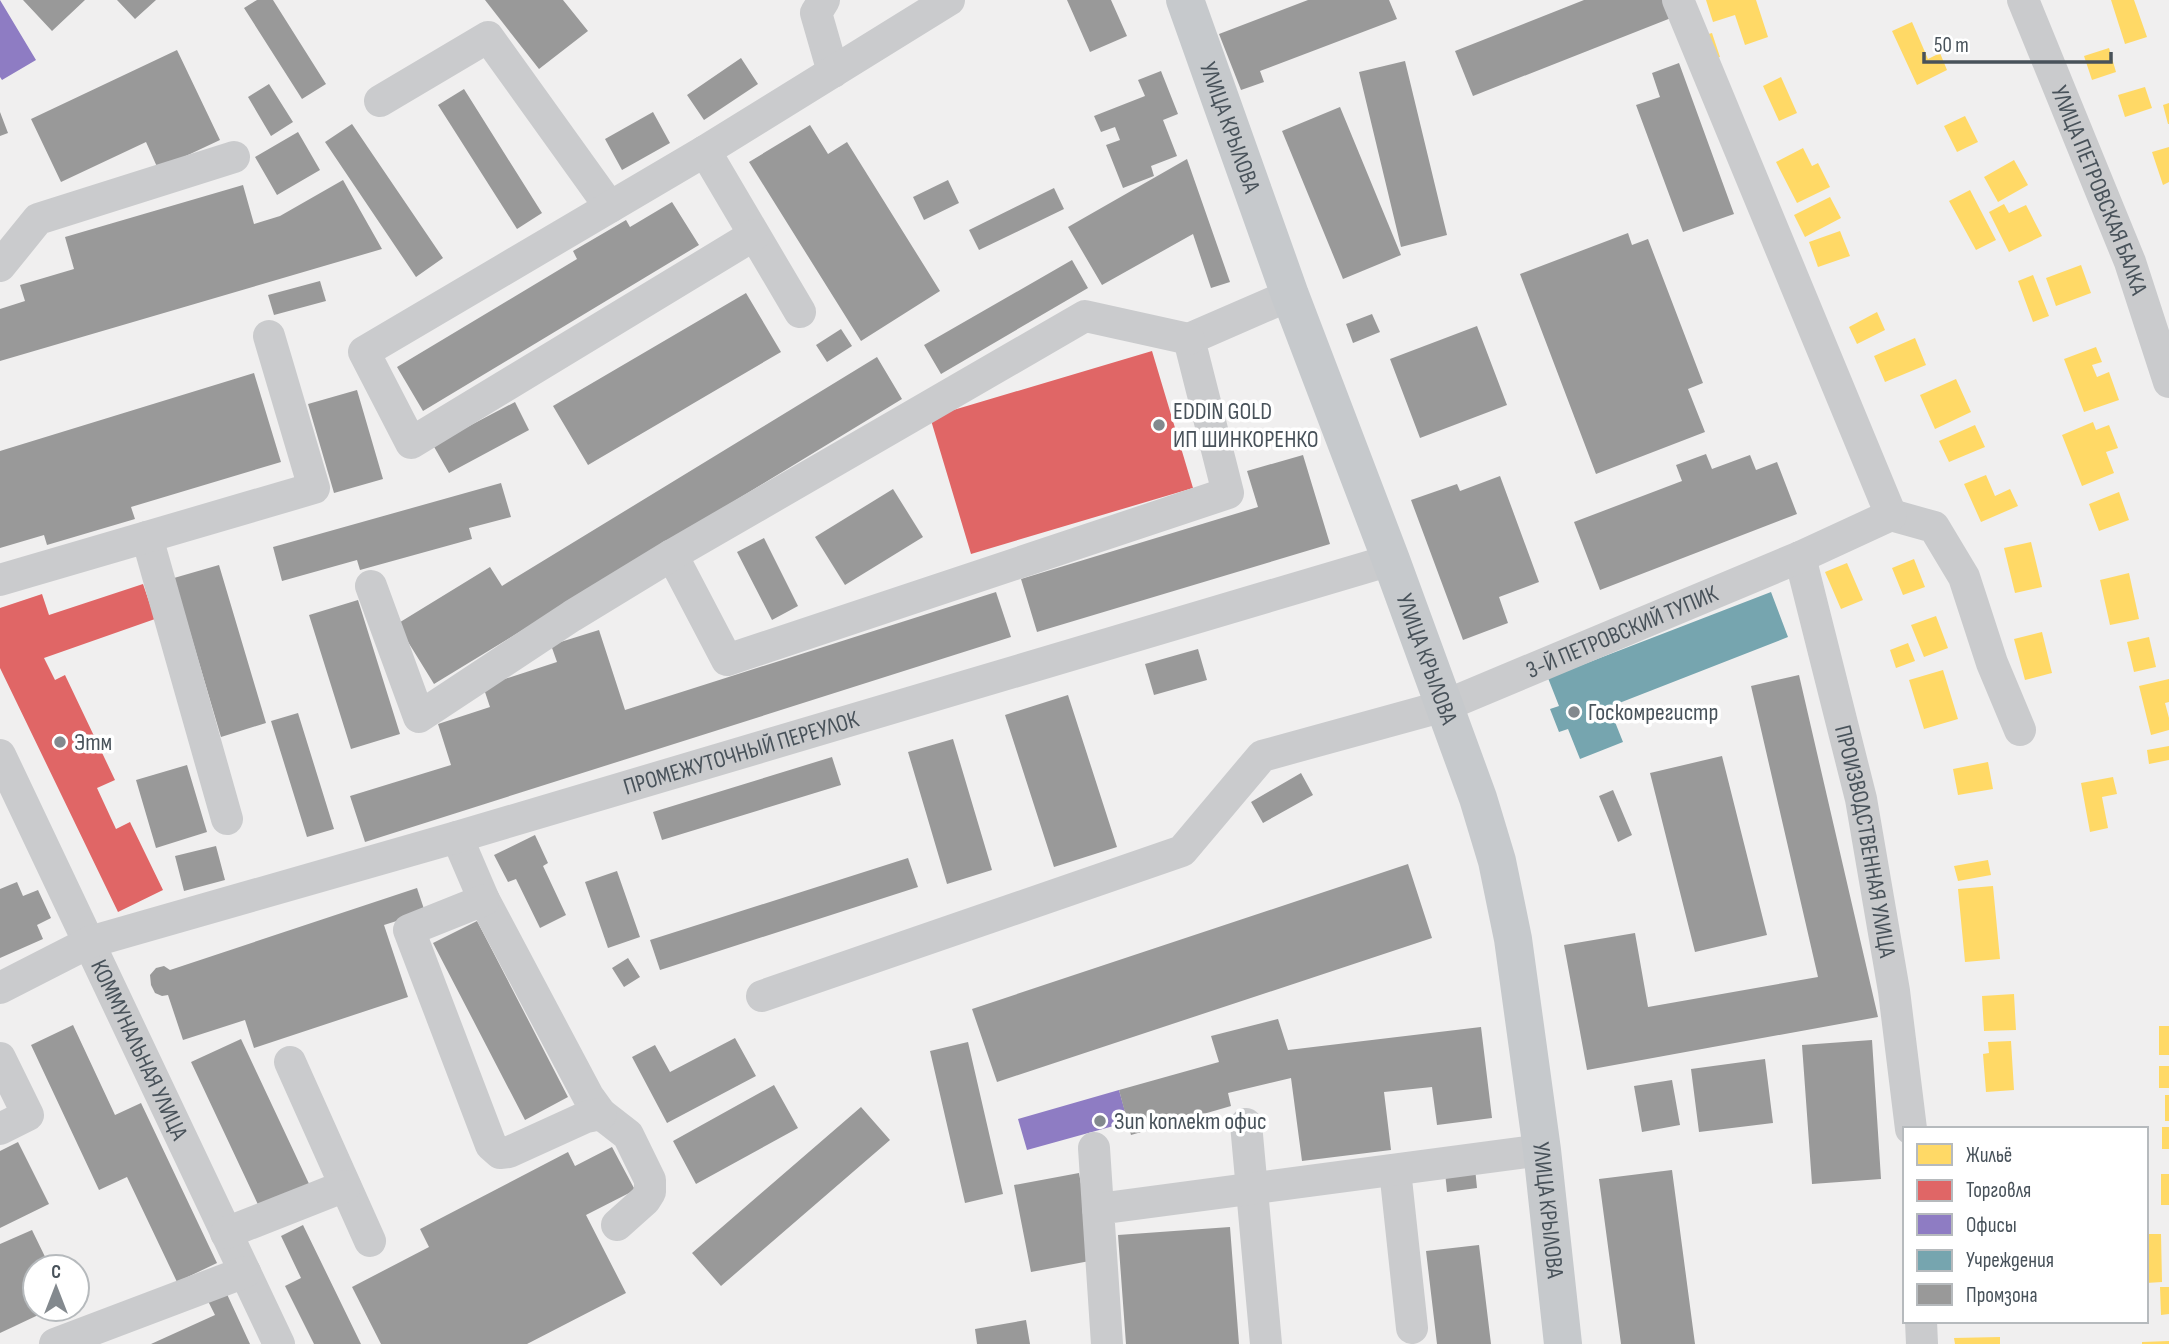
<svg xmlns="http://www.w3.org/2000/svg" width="2169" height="1344" font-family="'Sofia Sans Condensed',sans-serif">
<rect width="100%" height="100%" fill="#f0efef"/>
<path fill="#ffd966" d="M1706 0H1756L1768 37 1745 45 1735 15 1713 22Z
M2111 0H2134L2147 37 2125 44Z
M1912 22 1928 59 1940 53 1947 70 1917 85 1892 31Z
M1712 33 1720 57 1706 61 1698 37Z
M2109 48 2116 72 2092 80 2084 56Z
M1781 77 1797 113 1779 121 1763 86Z
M2145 87 2152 108 2125 117 2118 95Z
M2169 103V124H2168L2163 105Z
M1965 116 1978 142 1957 152 1944 126Z
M2169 147V182L2163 185 2152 152Z
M1803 148 1812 166 1818 163 1830 187 1797 203 1776 162Z
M2014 160 2028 185 1998 202 1984 177Z
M1970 190 1996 240 1976 250 1949 201Z
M1830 197 1841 218 1805 237 1794 215Z
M2004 204 2009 213 2026 205 2042 236 2009 252 1989 212Z
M1840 231 1850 256 1818 267 1809 242Z
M2081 265 2091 293 2056 306 2046 278Z
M2033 275 2049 316 2033 322 2018 281Z
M1877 312 1885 330 1857 344 1849 327Z
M1915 338 1926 365 1885 382 1874 356Z
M2096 347 2102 362 2092 365 2097 377 2109 372 2119 400 2084 412 2064 359Z
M1956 379 1971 412 1935 429 1920 395Z
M2093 422 2096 430 2109 425 2118 448 2106 452 2114 473 2082 486 2062 435Z
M1975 425 1985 447 1949 462 1939 441Z
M1986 475 1995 496 2010 489 2018 506 1981 522 1964 484Z
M2119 492 2129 520 2099 531 2089 504Z
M2031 542 2042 587 2015 593 2004 548Z
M1914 559 1925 587 1903 595 1892 568Z
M1847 563 1863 600 1841 609 1825 572Z
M2129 573 2139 619 2110 625 2100 580Z
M1936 616 1948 648 1924 657 1911 625Z
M2042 632 2052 673 2025 680 2014 639Z
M2149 637 2156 667 2134 672 2127 642Z
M1908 643 1915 661 1896 668 1890 650Z
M1943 670 1958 719 1924 729 1909 680Z
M2169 679V702L2165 703 2169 718V730L2151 735 2139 686Z
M2169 746V760L2149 764 2147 750Z
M1988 762 1993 789 1958 795 1953 769Z
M2113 777 2117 794 2102 797 2108 828 2090 832 2081 783Z
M1988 860 1991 875 1958 881 1954 866Z
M1993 886 2000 959 1965 962 1958 889Z
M2014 994 2016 1030 1984 1031 1982 996Z
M2159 1026H2169V1055H2159Z
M2011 1041 2014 1090 1986 1092 1983 1054 1989 1053 1988 1042Z
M2159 1066H2169V1088H2159Z
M2165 1095H2169V1121H2165Z
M2162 1127H2169V1149H2162Z
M2161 1174H2169V1205H2161Z
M2146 1234H2161L2162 1282 2146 1283Z
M2160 1287H2169V1314L2161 1315Z
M2000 1337V1344H1955L1954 1338Z
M2169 1341V1344H2142V1342Z"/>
<path fill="#e06666" d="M1152 351 1193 488 971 554 930 417Z
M143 584 155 619 44 658 55 680 65 675 115 780 97 788 116 829 130 822 163 890 118 912 0 668V608L42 594 49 615Z"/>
<path fill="#8e7cc3" d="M0 0 36 60 2 80 0 77Z
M1119 1090 1128 1122 1027 1150 1018 1119Z"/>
<path fill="#76a5af" d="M1771 592 1788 637 1609 707 1623 742 1580 759 1568 729 1559 732 1550 709 1559 706 1548 678Z"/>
<path fill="#999" d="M23 0H85L52 31Z
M117 0H156L135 19Z
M257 0H273L326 84 302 99 244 8Z
M485 0H563L588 31 539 69Z
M1067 0H1111L1127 36 1090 52Z
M1308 0H1389L1397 19 1260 71 1264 82 1241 90 1219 34Z
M1584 0H1664L1671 18 1473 96 1455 51Z
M177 50 220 140 158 169 146 142 61 182 31 119Z
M741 58 758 84 704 120 687 95Z
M1405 61 1447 235 1401 247 1359 72Z
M1679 63 1734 214 1683 232 1636 105 1660 97 1652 73Z
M1161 71 1178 114 1163 120 1177 156 1151 166 1154 176 1123 188 1106 145 1120 140 1115 127 1101 132 1094 116 1145 96 1138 80Z
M269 84 293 122 271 136 248 97Z
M464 89 542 213 517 229 438 105Z
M1340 107 1401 255 1343 279 1282 131Z
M0 112 8 133 0 136Z
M653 112 670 143 622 170 605 139Z
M352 124 443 258 416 277 325 142Z
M810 125 828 154 847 142 940 291 861 341 749 162Z
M298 132 320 170 277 195 255 157Z
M1187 159 1230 282 1211 288 1193 234 1102 285 1068 227Z
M343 180 382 249 0 361V309L25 301 20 285 74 269 65 237 243 185 254 224 280 216Z
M948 180 959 203 924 220 913 197Z
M1054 188 1064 209 979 250 969 230Z
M672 202 699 245 423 411 397 367 577 259 573 251 626 220 630 227Z
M1628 233 1632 245 1648 239 1703 383 1688 389 1705 432 1596 474 1520 274Z
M1072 260 1088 288 941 374 924 345Z
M320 281 326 301 274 315 268 295Z
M746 293 781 352 588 465 553 406Z
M1372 314 1380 332 1353 343 1346 324Z
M1477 326 1507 405 1420 438 1390 359Z
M841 329 852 346 827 362 816 345Z
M877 357 902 399 434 684 397 624 490 567 502 586Z
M254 373 281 462 131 507 135 519 47 545 44 535 0 548V451Z
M357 390 383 479 334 493 308 404Z
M515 402 529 430 449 473 433 445Z
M1706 454 1712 469 1750 455 1756 470 1777 462 1797 514 1600 590 1574 522 1682 481 1676 465Z
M1303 455 1330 544 1037 632 1021 579 1258 507 1247 471Z
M1500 476 1539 582 1499 597 1508 623 1463 640 1411 500 1457 484 1460 491Z
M501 483 511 517 469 528 472 539 360 570 357 560 282 581 273 547Z
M893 489 923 537 845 585 815 537Z
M764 538 798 606 772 620 737 552Z
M219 565 266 723 221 737 174 578Z
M996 592 1011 637 365 842 350 796 451 765 438 724 490 707 483 686 557 662 551 645 599 630 625 710Z
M358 600 400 734 351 749 309 615Z
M1198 649 1207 680 1154 695 1145 664Z
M1799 675 1878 1017 1587 1070 1564 945 1635 933 1648 1007 1818 977 1751 686Z
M1068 695 1117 847 1054 867 1005 715Z
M298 713 334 829 307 837 271 721Z
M953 739 992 870 947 884 908 752Z
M1722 756 1767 935 1695 952 1650 773Z
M832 757 841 785 662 840 653 812Z
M187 765 207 832 156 848 136 780Z
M1301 773 1313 795 1263 823 1251 802Z
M1613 790 1632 835 1618 842 1599 796Z
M535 835 548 863 543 866 566 915 540 928 516 879 508 882 494 855Z
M216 846 225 880 184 891 175 856Z
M908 858 918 887 660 970 650 940Z
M1408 864 1432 938 997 1082 972 1009Z
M617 871 640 937 608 948 585 882Z
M17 882 23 896 38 890 51 918 37 925 43 939 0 958V889Z
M417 888 425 912 384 925 408 997 254 1048 245 1020 183 1040 168 995 162 996 155 993 151 985 150 975 156 968 164 966 170 970Z
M477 921 568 1097 525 1120 433 943Z
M628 958 640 977 624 987 612 968Z
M1278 1019 1288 1050 1481 1027 1492 1118 1437 1125 1432 1087 1384 1092 1391 1150 1302 1161 1291 1078 1228 1093 1231 1106 1131 1135 1119 1090 1219 1062 1211 1036Z
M73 1025 115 1115 141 1103 217 1263 177 1282 127 1177 99 1190 31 1045Z
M735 1038 756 1076 667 1123 632 1057 655 1045 670 1072Z
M241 1039 311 1188 261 1211 191 1062Z
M1872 1040 1881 1179 1812 1184 1802 1045Z
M968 1042 1003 1194 965 1203 930 1051Z
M1765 1059 1773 1123 1699 1132 1691 1069Z
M1672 1080 1680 1125 1642 1132 1634 1086Z
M774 1085 798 1128 696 1184 673 1141Z
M861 1107 890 1140 721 1286 692 1253Z
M18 1142 49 1204 0 1228V1151Z
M612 1147 635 1190 586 1215 626 1293 527 1344H381L352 1287 429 1247 420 1229 568 1152 575 1166Z
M1475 1168 1477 1188 1447 1192 1445 1172Z
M1672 1170 1695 1344H1621L1599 1179Z
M1079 1173 1095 1260 1031 1272 1014 1185Z
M303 1225 361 1344H314L285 1286 301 1278 281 1236Z
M1230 1227 1239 1344H1126L1118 1235Z
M32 1230 50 1267H35V1309H51L0 1333V1244Z
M1479 1245 1491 1344H1437L1426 1251Z
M226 1292 250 1344H151L215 1315 208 1301Z
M1026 1320 1030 1344H977L975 1329Z"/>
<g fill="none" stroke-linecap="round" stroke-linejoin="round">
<g stroke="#cacbcd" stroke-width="32">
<path d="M824 0 816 13 833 72"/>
<path id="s1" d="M2023 0 2130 262 2169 382"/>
<path d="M380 101 488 37 610 207"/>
<path d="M705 151 800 312"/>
<path d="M754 235 411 443 364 352 705 151 949 0"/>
<path d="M0 266 38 219 234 157"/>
<path d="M1891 515 1934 527 1964 577 1992 663 2020 730"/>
<path d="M147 537 227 819"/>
<path d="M672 555 727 660 1228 493 1189 339 1290 295"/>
<path id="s2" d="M1800 557 1861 799 1894 991 1911 1129"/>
<path d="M0 580 314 488 269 336"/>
<path d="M371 586 419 717 572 616 672 555 1085 316 1189 339"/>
<path id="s3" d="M0 755 279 1344"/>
<path d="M457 837 484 900 588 1096 601 1114 628 1135 650 1180V1192L645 1200 617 1225"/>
<path d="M484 900 409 930 491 1145 500 1153 509 1152 586 1117 601 1114"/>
<path id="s4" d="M0 988 90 942 457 837 1391 560"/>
<path id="s5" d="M762 996 1182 851 1262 756 1444 706 1800 557 1891 515 1678 0"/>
<path d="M0 1058 28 1115 0 1129"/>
<path d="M290 1062 370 1241"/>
<path d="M1246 1124 1266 1344"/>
<path d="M1094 1148 1098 1209"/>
<path d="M1395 1170 1412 1328"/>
<path d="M226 1233 345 1186"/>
<path d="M1921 1321 1922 1344"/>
<path d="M55 1344 245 1272"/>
<path d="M1107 1344 1098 1209 1542 1150"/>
</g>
<path stroke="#c6c9cc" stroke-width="38" id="s6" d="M1185 0 1290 295 1391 560 1478 798 1497 861 1513 939 1542 1150 1563 1344"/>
</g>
<g fill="#83898e" stroke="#fff" stroke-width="2.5">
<circle cx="1159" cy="425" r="7"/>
<circle cx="1574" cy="712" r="7"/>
<circle cx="60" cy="742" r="7"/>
<circle cx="1100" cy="1121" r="7"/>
</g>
<g text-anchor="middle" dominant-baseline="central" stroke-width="7" stroke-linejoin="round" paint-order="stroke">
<g font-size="24" fill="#48525a" stroke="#fff">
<text stroke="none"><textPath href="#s6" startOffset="135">УЛИЦА КРЫЛОВА</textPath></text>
<text stroke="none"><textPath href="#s1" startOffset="205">УЛИЦА ПЕТРОВСКАЯ БАЛКА</textPath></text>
<text stroke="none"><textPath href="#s5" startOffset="950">3-Й ПЕТРОВСКИЙ ТУПИК</textPath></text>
<text stroke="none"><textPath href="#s6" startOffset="702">УЛИЦА КРЫЛОВА</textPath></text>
<text stroke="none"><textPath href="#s4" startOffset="779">ПРОМЕЖУТОЧНЫЙ ПЕРЕУЛОК</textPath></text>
<text stroke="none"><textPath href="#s2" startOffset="292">ПРОИЗВОДСТВЕННАЯ УЛИЦА</textPath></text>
<text stroke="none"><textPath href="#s3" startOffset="326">КОММУНАЛЬНАЯ УЛИЦА</textPath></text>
<text stroke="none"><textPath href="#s6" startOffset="1269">УЛИЦА КРЫЛОВА</textPath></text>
</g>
<g font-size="24" fill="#48525a" stroke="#fff" text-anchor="start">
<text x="1173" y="411">EDDIN GOLD<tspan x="1173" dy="28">ИП ШИНКОРЕНКО</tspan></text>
<text x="1588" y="712">Госкомрегистр</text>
<text x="74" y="742">Этм</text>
<text x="1114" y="1121">Зип коплект офис</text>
</g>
</g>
<rect x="1903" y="1127" width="245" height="196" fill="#ffffff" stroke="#b6babd" stroke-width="2"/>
<rect x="1917" y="1144" width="35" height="21" fill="#ffd966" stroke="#b6babd" stroke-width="2"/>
<text x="1966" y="1162" font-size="21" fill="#48525a">Жильё</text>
<rect x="1917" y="1180" width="35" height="21" fill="#e06666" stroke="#b6babd" stroke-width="2"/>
<text x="1966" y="1197" font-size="21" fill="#48525a">Торговля</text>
<rect x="1917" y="1214" width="35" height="21" fill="#8e7cc3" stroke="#b6babd" stroke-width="2"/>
<text x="1966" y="1232" font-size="21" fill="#48525a">Офисы</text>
<rect x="1917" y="1250" width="35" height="21" fill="#76a5af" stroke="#b6babd" stroke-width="2"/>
<text x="1966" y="1267" font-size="21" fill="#48525a">Учреждения</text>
<rect x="1917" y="1284" width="35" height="21" fill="#999999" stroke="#b6babd" stroke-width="2"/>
<text x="1966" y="1302" font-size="21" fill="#48525a">Промзона</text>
<g transform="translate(56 1288)"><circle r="33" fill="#ffffff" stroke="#b6babd" stroke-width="2"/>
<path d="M0-5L12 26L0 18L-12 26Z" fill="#83898e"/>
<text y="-10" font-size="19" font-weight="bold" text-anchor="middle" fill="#48525a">С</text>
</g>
<path d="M1924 52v10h187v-10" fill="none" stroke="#48525a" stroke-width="3.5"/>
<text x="1934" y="52" font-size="21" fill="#48525a" stroke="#ffffff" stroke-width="5" paint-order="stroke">50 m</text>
</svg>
